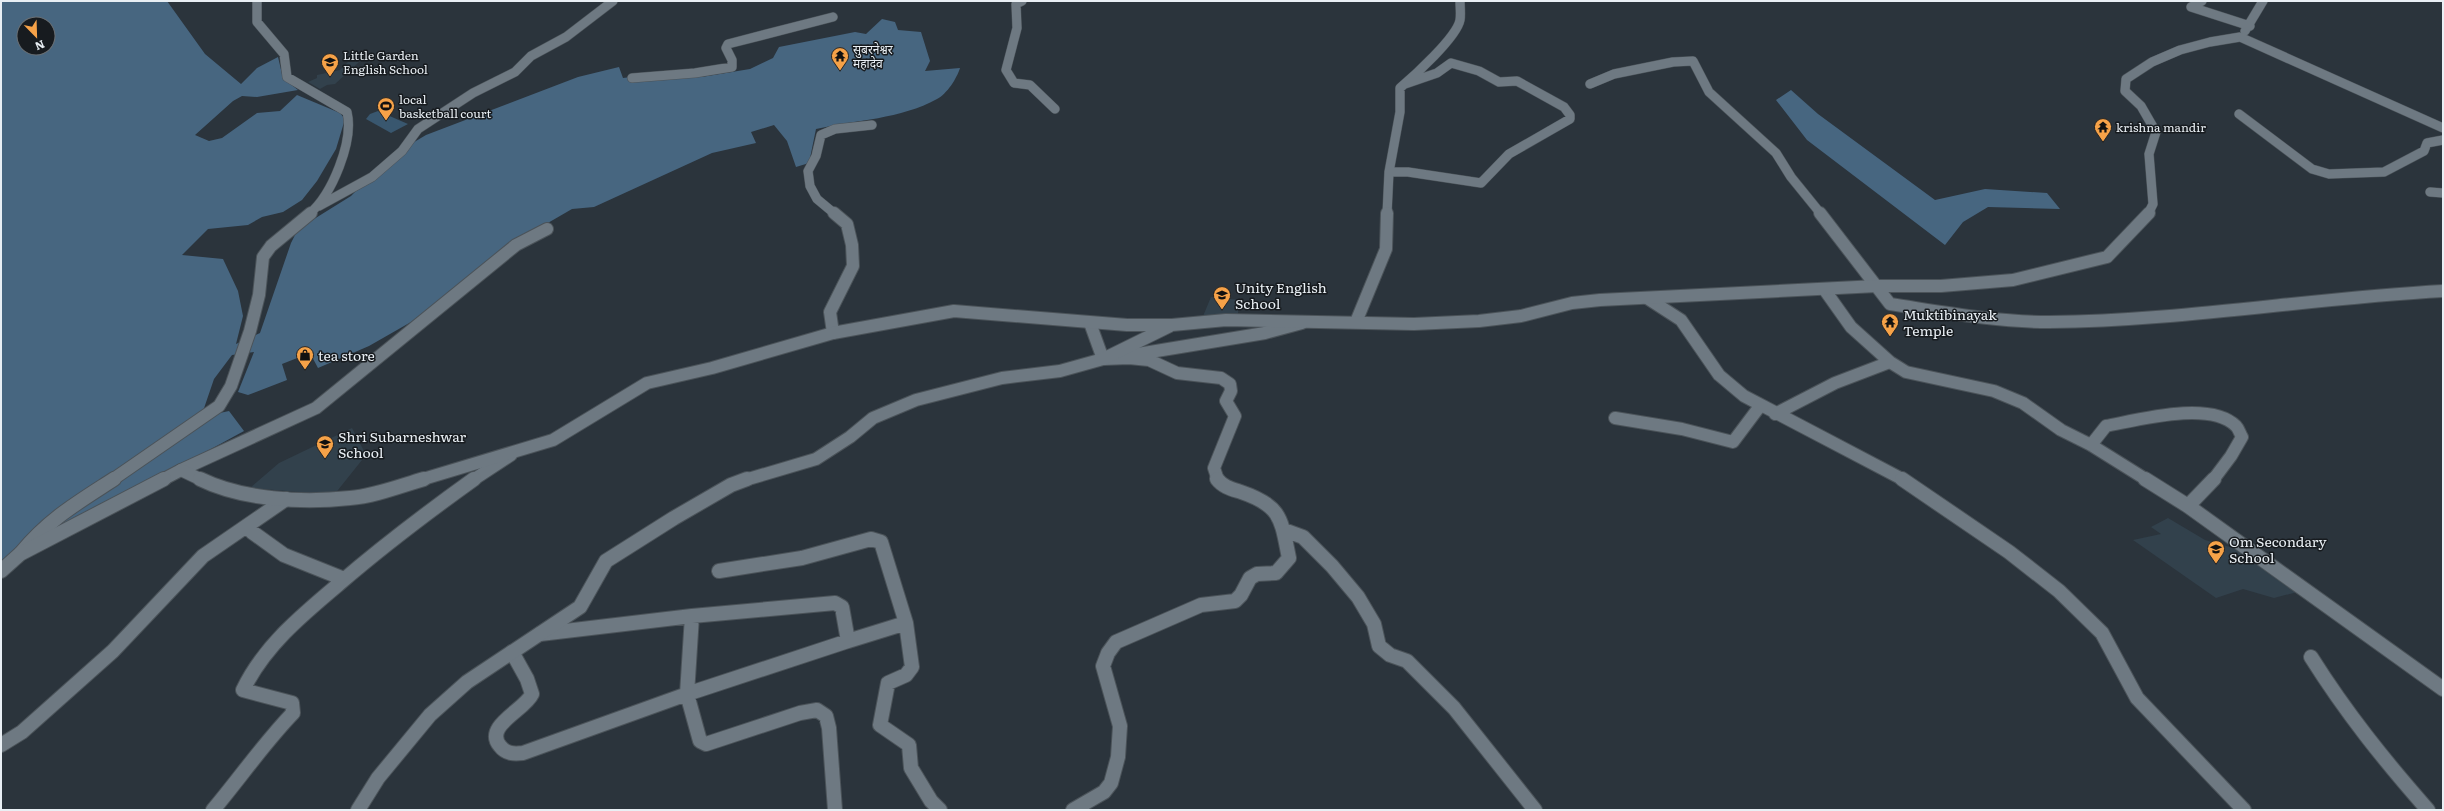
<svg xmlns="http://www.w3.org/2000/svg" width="2444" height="811" font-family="Literata,'Noto Sans Devanagari',serif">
<rect width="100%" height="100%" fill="#2b343c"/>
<path fill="#32414c" d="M348 62H359L335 84 327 85 320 89 308 82 317 78V75L340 70Z
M1211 297 1240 300 1237 319 1201 321Z
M352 428 366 455 334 495 250 488 279 463Z
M2168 518 2205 540 2244 551 2301 591 2274 598 2243 589 2216 598 2133 540 2161 534 2151 527Z"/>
<path fill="#39576f" d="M378 111 408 124 391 133 366 119 370 114Z"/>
<path fill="#476680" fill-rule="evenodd" d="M1 1H167L205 54 241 84 257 68 278 57 283 78 298 90 257 97 242 96 233 101 195 135 209 141 222 138 257 113 280 111 297 95 340 113 345 119 336 149 317 181 302 200 283 212 262 217 248 225 208 229 182 255 223 259 238 291 243 316 236 344 260 333 291 243 298 229 351 196 389 157 426 135 578 77 619 67 623 78 663 73 701 77 750 69 773 58 779 47 855 32 866 34 882 19 895 22 898 30 921 32 930 61 925 71 960 68C957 78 947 94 937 99 901 119 856 120 816 129L809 163 796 167 787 141 774 125 751 132 756 143 712 153 594 207 572 209 515 242 411 322 369 346 318 368 310 353 282 364 287 380 248 395 238 392 254 352 232 355 214 379 201 417 229 411 244 431 46 539 1 571ZM24 24H48V48H24Z
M1791 90 1818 114 1935 200 1985 189 2047 193 2060 209 1988 207 1963 222 1945 245 1807 140 1776 100Z"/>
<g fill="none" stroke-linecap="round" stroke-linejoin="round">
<g stroke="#4b5359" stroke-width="10">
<path id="street-far2" d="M257 1V22L284 54 287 77 347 112C354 141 332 195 309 214
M1022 1 1016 4 1017 28 1006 70 1014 83 1030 85 1055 109
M2202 1 2191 7 2250 26
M2245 31 2263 1
M632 78 695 73 732 67V60L726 48 728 44 833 17
M1590 84 1614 74 1673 62 1693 61 1709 92 1776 153 1791 177 1821 214
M2239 114 2312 169 2329 174 2384 172 2424 151 2427 143 2443 140
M1389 172H1408L1481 183 1509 154 1570 119V115L1564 107 1517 81 1499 82 1479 71 1451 63 1437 73 1405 84
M2430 192 2443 193
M319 206 372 177 402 151 418 129 473 93 515 72 531 56 566 37 613 1
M835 214 817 199 810 186 808 171 816 156 821 135 835 129 872 125
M1387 214 1389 172 1400 112V88C1414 76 1457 37 1460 20 1461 14 1460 7 1460 1"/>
</g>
<g stroke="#4b5359" stroke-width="14">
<path id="street-far1" d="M1820 213 1890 304C1943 312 1996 322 2049 322 2180 321 2312 298 2443 291
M1824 289 1851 327 1890 362 1906 372 1994 391 2023 403 2061 430 2091 445 2147 480
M1647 298 1681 320 1719 375 1744 396 1904 480
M1356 322 1386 249 1387 213
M1090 323 1103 359
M833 333 830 312 853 266 852 245 847 224 834 213
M1132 355 1265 333 1302 323
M1103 359 1129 358 1149 360 1177 373 1221 378 1230 384 1231 391 1226 401 1235 416 1214 468 1218 480
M1775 414 1835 383 1890 362
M1615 418 1682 429 1733 442 1760 406
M2091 445 2106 426C2138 420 2210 400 2236 426 2239 429 2240 434 2242 437L2231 456 2213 480
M181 470 316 408 516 245 547 229
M112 480 219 406 231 386 250 331 259 295 263 257 271 246 311 213
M473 480 511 455"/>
</g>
<g stroke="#4b5359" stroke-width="16">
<path id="street" d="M1902 479 2009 552 2059 591 2102 633 2137 698 2244 810
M2145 479 2188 506 2443 689
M2188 506 2214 479
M1284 530 1303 537 1332 566 1358 597 1374 624 1379 646 1390 655 1407 661 1454 708 1535 810
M252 532 284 555 344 579
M21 553C49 519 77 503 114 479
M719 571 802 558 871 539 881 542 906 623
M835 603 842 607 848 641 687 694 692 616Z
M540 634 692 616
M848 641 906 623 912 667 906 675 888 683 880 725 909 745 911 768 931 801 940 810
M512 652 527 679 532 694C525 710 483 726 500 746 506 754 514 754 523 753L687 694
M2311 657C2347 714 2384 760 2428 810
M687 694 700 741 706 744 800 713 817 710 826 716 829 728 835 810
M1 745 22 732 113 651 203 556 286 499
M213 810C240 778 264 743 293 713L292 703 243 690C264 646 303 614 340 583 383 546 428 512 474 479
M1073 810 1104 792 1111 783 1118 757 1120 726 1103 666 1108 653 1116 642 1201 605 1235 601 1241 595 1250 578 1257 574 1276 573 1289 558C1281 519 1282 506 1241 492 1232 489 1223 487 1217 479"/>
</g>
<g stroke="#4b5359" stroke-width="10">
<path id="secondary-far2" d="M2148 214 2153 204 2149 154 2156 132 2141 106 2125 91 2126 79 2152 62 2180 50 2210 42 2240 37 2443 128"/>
</g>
<g stroke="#4b5359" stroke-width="14">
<path id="secondary-far1" d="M162 480 181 470 202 480
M420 480 553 440 647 383 712 368 833 333 954 311 1127 325H1172L1226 320 1414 324 1479 321 1521 316 1572 303 1600 300 1877 286H1941L2013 280 2107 257 2149 213
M745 480 816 459 850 437 873 418 916 400 1002 378 1060 371 1103 359 1170 326"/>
</g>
<g stroke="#4b5359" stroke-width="16">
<path id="secondary" d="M200 479C243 500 302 503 350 498 375 496 400 486 424 479
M1 571 20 554 164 479
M358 810 378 778 430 715 467 682 580 607 606 561 674 518 731 485 747 479"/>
</g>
<use href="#street-far2" stroke="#6e7982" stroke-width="9"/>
<use href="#street-far1" stroke="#6e7982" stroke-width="12"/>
<use href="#street" stroke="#6e7982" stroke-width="14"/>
<use href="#secondary-far2" stroke="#6e7982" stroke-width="9"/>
<use href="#secondary-far1" stroke="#6e7982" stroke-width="12"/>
<use href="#secondary" stroke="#6e7982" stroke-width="14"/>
</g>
<defs>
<g id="temple-pin" transform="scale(0.9)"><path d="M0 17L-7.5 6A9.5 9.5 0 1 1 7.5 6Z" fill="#f6a248" stroke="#171b1f"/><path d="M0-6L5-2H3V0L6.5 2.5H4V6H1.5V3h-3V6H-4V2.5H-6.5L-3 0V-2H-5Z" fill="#111"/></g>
<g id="school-pin" transform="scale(0.9)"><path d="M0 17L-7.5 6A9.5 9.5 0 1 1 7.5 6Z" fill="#f6a248" stroke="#171b1f"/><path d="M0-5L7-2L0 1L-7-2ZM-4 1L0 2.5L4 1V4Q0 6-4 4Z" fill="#111"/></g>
<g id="stadium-pin" transform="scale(0.9)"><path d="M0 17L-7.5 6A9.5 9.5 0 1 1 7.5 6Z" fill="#f6a248" stroke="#171b1f"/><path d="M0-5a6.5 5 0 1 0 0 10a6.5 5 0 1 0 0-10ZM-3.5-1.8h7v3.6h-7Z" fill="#111"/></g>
<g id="shop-pin" transform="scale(0.9)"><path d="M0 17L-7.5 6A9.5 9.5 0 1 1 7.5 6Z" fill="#f6a248" stroke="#171b1f"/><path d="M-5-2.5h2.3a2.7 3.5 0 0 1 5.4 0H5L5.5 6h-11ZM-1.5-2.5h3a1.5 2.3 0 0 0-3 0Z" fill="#111"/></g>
</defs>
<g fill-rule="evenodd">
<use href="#temple-pin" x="840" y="56"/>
<use href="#school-pin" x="330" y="62"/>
<use href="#stadium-pin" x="386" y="106"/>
<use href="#temple-pin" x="2103" y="127"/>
<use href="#school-pin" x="1222" y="295"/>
<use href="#temple-pin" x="1890" y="322"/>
<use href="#shop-pin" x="305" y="355"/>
<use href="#school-pin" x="325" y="444"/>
<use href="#school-pin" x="2216" y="549"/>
</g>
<g text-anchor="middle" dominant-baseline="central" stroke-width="3" stroke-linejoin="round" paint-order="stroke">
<g font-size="12" fill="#e9eff4" stroke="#171b1f" text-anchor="start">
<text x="853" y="49">सुबरनेश्वर<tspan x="853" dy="14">महादेव</tspan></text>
<text x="343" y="55">Little Garden<tspan x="343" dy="14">English School</tspan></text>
<text x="399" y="99">local<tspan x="399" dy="14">basketball court</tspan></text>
<text x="2116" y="127">krishna mandir</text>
</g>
<g font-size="14" fill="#e9eff4" stroke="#171b1f" text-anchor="start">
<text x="1235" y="287">Unity English<tspan x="1235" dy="16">School</tspan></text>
<text x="1903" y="314">Muktibinayak<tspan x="1903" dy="16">Temple</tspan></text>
<text x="318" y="355">tea store</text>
<text x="338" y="436">Shri Subarneshwar<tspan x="338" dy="16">School</tspan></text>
<text x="2229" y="541">Om Secondary<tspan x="2229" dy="16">School</tspan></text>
</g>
</g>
<rect width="2444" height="811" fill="none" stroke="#e9eff4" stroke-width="4"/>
<g transform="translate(36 36) rotate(157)"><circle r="19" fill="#171b1f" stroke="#6b7074"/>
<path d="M0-3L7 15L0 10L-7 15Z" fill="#f6a248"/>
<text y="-6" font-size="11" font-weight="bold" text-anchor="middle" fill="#e9eff4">N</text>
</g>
</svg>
